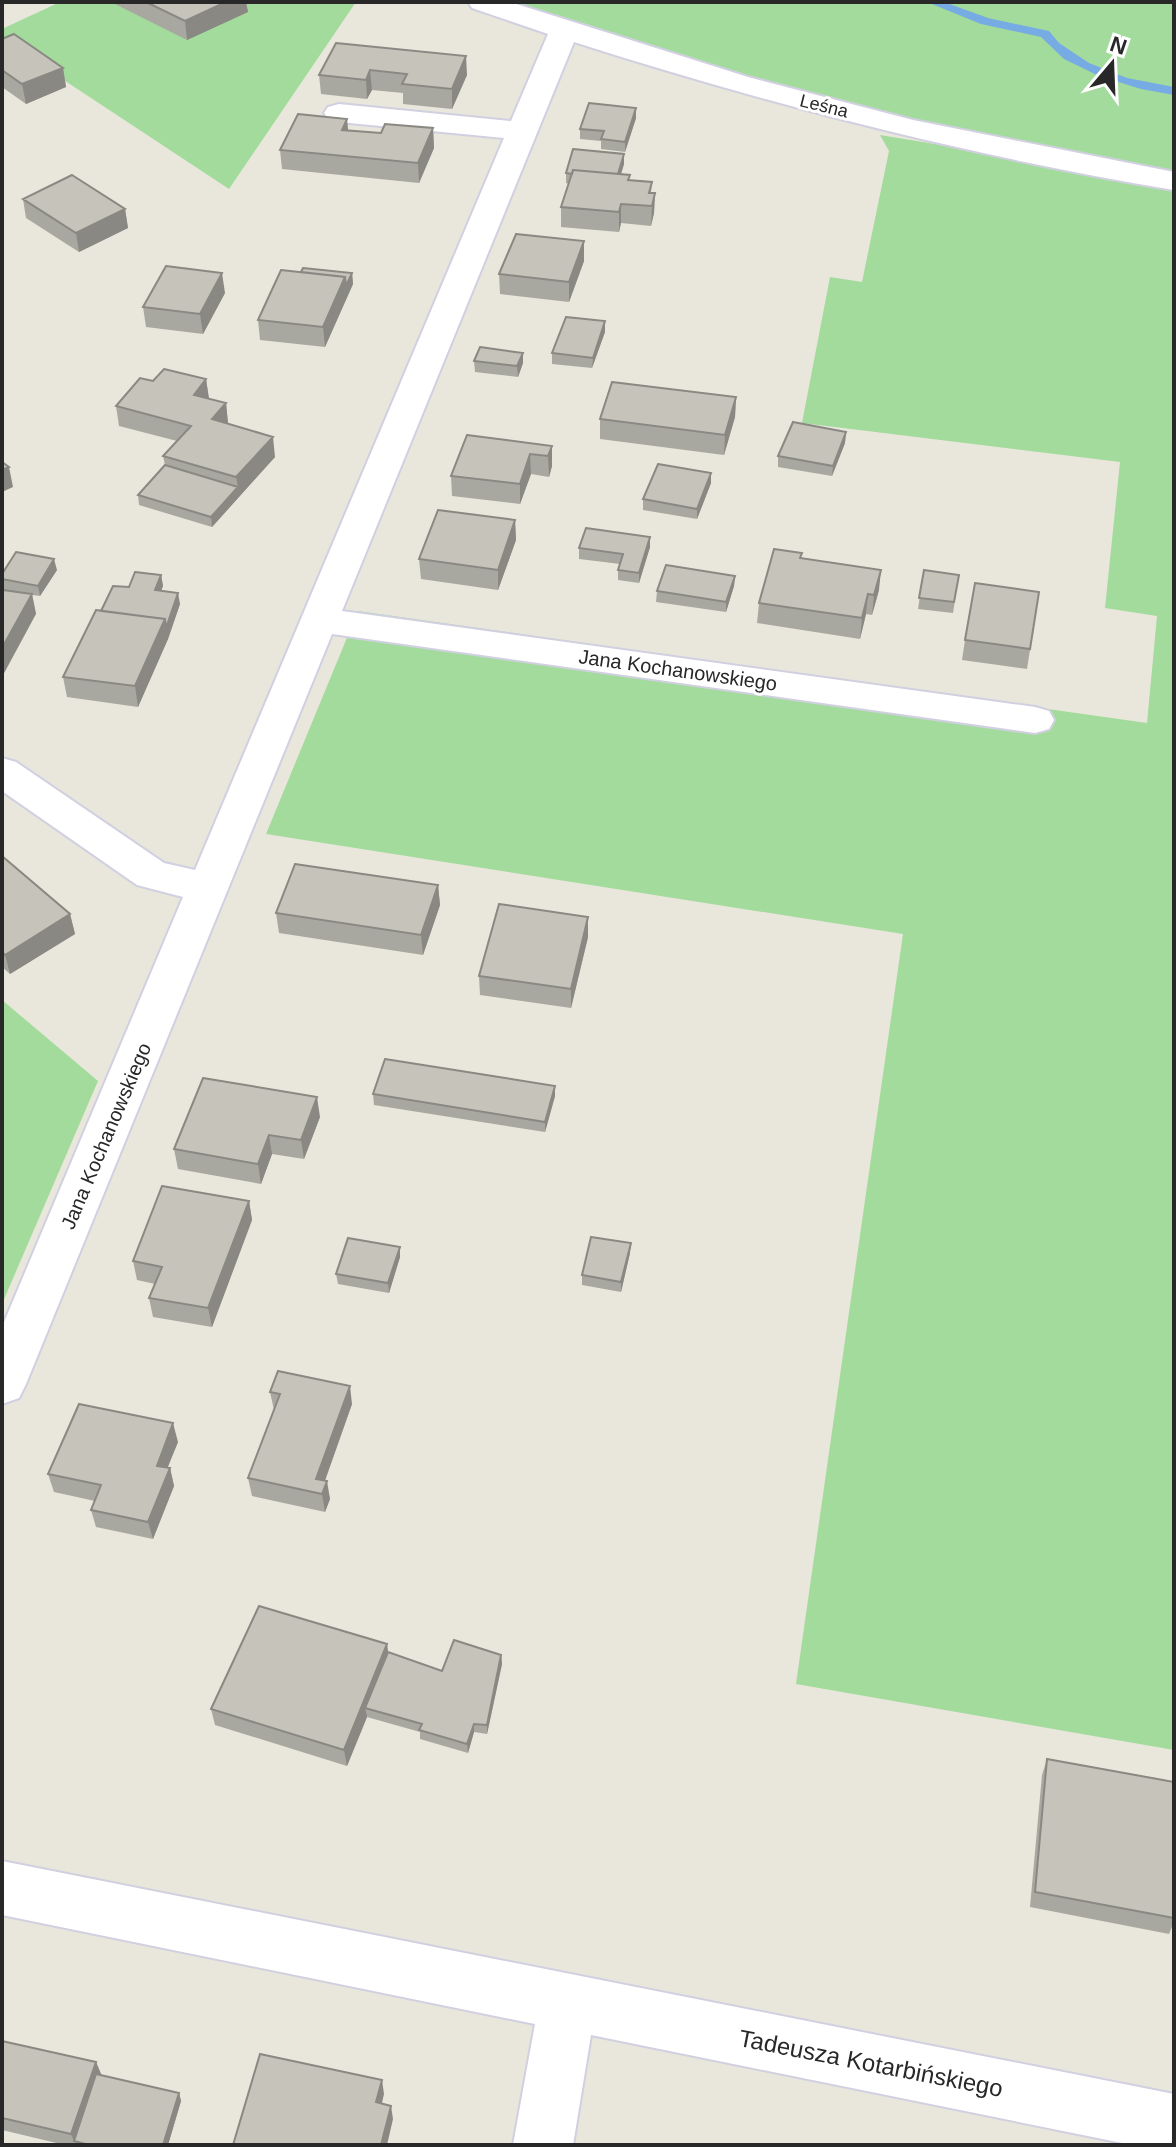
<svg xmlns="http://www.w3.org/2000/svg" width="1176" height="2147" font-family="Arial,sans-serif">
<rect width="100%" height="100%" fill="#e9e7db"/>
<path fill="#a2db9c" d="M60 2H356L229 189 44 67 2 85V29Z
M506 2H1174V174C949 140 721 76 506 2Z
M880 135 1174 183V1750L796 1684 903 934 266 834 358 611 1147 723 1157 616 1105 608 1120 462 802 423 830 277 862 282 889 151Z
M2 1000 98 1081 2 1304Z"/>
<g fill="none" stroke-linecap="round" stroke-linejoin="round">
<path fill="#76abe3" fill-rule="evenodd" d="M927 2H944L988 18 1049 31 1059 43 1089 63 1127 78 1174 87V95L1141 89 1099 76 1064 59 1041 37 981 24Z"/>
<g stroke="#d1d0e0" stroke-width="4">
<path id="minor" d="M468 2H510L748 77 913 120 1174 172V190C970 156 771 105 574 42L342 611 1035 707 1049 711 1054 720 1049 729 1035 733 332 634 26 1384 19 1398 2 1404V1327L183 897 137 885 2 791V758L16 762 164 863 195 870 504 138 339 122 328 119 324 113 328 107 339 104 511 121 548 34 472 8Z
M2 1861 1174 2094V2145H1132L591 2035 573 2145H513L535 2024 2 1915Z"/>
</g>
<use href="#minor" fill="#fff" fill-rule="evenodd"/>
</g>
<path fill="#a9a8a0" d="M111 2H246L248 12 187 40Z
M2 39 63 68 66 87 26 104 2 87Z
M336 43 467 75 452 109 403 104V93L372 90 367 99 321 94 319 75Z
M636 118 625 152 601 149V141L580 139V129Z
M433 128 434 148 419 183 282 169 280 150 348 130 381 133Z
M624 164 621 174 630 175 629 180 652 182 651 193H655L654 213 651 226 621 223 619 232 561 227V207L569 184 566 183V173Z
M23 199 125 209 128 228 79 252 26 218Z
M584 261 569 302 500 294 499 274Z
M352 273 353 284 325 347 260 340 258 320Z
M225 293 203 334 146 327 143 307Z
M605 321V332L592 368 552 364V353Z
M474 361 523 363 518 377 475 372Z
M206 379 209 399 226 403 228 424 275 457 212 527 139 505 138 495 165 465 163 456 177 441 119 426 116 406 153 381Z
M736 397 735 417 724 455 600 439V419Z
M846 432 845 443 832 476 778 467V456Z
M552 446V466L549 477 531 474 520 504 452 496 451 476Z
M711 473V483L697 519 643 510V499Z
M515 520 516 540 498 590 421 579 419 559Z
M650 547 639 583 618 580V570L620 564 579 559V548Z
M57 570 40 596 32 595 36 614 2 590V574Z
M924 570 959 575 953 613 918 609Z
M161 575 163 586 161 591 180 604 168 639 138 707 67 697 63 677 101 611 129 587Z
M735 576 734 586 726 612 656 602 657 591Z
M879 590 872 615 866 614 860 639 757 623 759 603Z
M1039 592 1027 669 962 660 965 640Z
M2 856 70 914 75 934 10 974 2 967Z
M438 885 440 905 423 955 279 933 276 913Z
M588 937 571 1008 480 995 479 976Z
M373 1094 555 1096 545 1132 374 1105Z
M320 1117 304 1159 272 1154 261 1184 178 1169 174 1149Z
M249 1201 252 1220 212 1327 153 1317 149 1298 155 1284 137 1280 133 1261Z
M630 1253 621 1292 582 1285V1275Z
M400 1257 389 1293 338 1284 336 1274Z
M270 1392 352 1404 325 1481 330 1499 325 1512 252 1496 248 1478 274 1410Z
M178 1442 167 1468H170L174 1486 153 1539 96 1527 91 1510 95 1501 54 1492 48 1474Z
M387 1644 388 1652 442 1671 501 1655 502 1664 487 1734 474 1732 468 1753 420 1739V1732L367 1717 347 1766 215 1725 211 1709Z
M1047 1759 1174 1782V1922L1169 1934 1030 1907 1042 1775Z
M2 2041 96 2062 101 2075 179 2093 181 2101 168 2145H65L2 2130Z"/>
<path fill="#8a8882" d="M226 2H246L248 12 187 40 185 21Z
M466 56 467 75 452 109V89Z
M63 68 66 87 26 104 22 84Z
M370 70 372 90 367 99 366 80Z
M636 108V118L625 152V142Z
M347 119 349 138 342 130Z
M433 128 434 148 419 183 418 163Z
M624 154V164L615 193V183Z
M655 193 654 213 651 226 652 206Z
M621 204V223L619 232V212Z
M125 209 128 228 79 252 76 233Z
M584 241V261L569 302V282Z
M222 273 225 293 203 334 200 314Z
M352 273 353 284 325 347 323 327 345 277Z
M605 321V332L592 368 593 358Z
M523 353V363L518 377 517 366Z
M206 379 209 399 194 395Z
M736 397 735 417 724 455 725 435Z
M226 403 228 423 214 439 212 419Z
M846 432 845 443 832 476 833 466Z
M273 437 275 457 212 527 211 517 238 487 236 477Z
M552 446V466L549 477 548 456Z
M530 454 531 474 520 504V484Z
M9 467 13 487 2 492V470Z
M711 473V483L697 519V509Z
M515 520 516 540 498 590V570Z
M650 537V547L639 583V573Z
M54 559 57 570 40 596 38 586Z
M881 570 879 590 872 615 874 595Z
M161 575 163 586 157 601 155 590Z
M735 576 734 586 726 612V602Z
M178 593 180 604 168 639 138 707 135 686 165 619Z
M32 594 36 614 2 677V648Z
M868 594 866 614 860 639 862 618Z
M438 885 440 905 423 955 421 935Z
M70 914 75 934 10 974 5 955Z
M588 917V937L571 1008V989Z
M555 1086V1096L545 1132V1122Z
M317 1097 320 1117 304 1159 301 1140Z
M269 1135 272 1154 261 1184 258 1164Z
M249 1201 252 1220 212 1327 208 1308Z
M631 1243 630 1253 621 1292V1282Z
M400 1247V1257L389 1293 388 1283Z
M350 1386 352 1404 320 1494 316 1479Z
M173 1423 178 1442 161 1484 157 1466Z
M170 1468 174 1486 153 1539 148 1522Z
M327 1481 330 1499 325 1512 322 1494Z
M387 1644 389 1661 365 1708 367 1717 347 1766 344 1750Z
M501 1655 502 1664 487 1734V1725Z
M474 1724V1732L468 1753 467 1744Z
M96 2062 102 2076 74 2141 71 2134Z
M382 2080 384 2094 379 2116 376 2102Z
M179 2093 181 2101 168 2145H163Z
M391 2106 393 2119 387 2145H381Z"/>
<path fill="#c5c3ba" stroke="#8a8882" stroke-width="2" d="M146 2H226L185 21Z
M14 34 63 68 22 84 2 70V39Z
M336 43 466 56 452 89 402 84 407 74 370 70 366 80 319 75Z
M589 103 636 108 625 142 601 139 604 131 580 129Z
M298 114 347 119 342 130 381 133 385 124 433 128 418 163 280 150Z
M573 149 624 154 618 174 573 170 572 174 566 173Z
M573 170 630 175 628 180 652 182 649 193H655L652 206 621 204 619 212 561 207Z
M72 175 125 209 76 233 23 199Z
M516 234 584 241 569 282 499 274Z
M166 266 222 273 200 314 143 307Z
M303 268 352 273 346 286 345 277 301 272Z
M281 270 345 277 323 327 258 320Z
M566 317 605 321 593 358 552 353Z
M480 347 523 353 517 366 474 361Z
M164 369 206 379 194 395 226 403 212 419 273 437 236 477 163 456 191 426 116 406 140 378 153 381Z
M612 382 736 397 725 435 600 419Z
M793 422 846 432 833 466 778 456Z
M467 435 552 446 548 456 530 454 520 484 451 476Z
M2 462 9 467 2 470Z
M658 464 711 473 697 509 643 499Z
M165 465 238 487 211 517 138 495Z
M438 510 515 520 498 570 419 559Z
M586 528 650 537 639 573 618 570 623 554 579 548Z
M774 549 802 553 800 558 881 570 874 595 868 594 862 618 759 603Z
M16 552 54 559 38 586 2 579V574Z
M666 565 735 576 726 602 657 591Z
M924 570 959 575 954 602 919 598Z
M135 572 161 575 155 590 178 593 166 628 165 619 101 611 113 586 129 587Z
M975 583 1039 592 1030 649 965 640Z
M3 590 32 594 2 648V591Z
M96 610 165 619 135 686 63 677Z
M2 856 70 914 5 955 2 952Z
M295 864 438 885 421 935 276 913Z
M499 904 588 917 571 989 479 976Z
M385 1059 555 1086 545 1122 373 1094Z
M203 1078 317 1097 301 1140 269 1135 258 1164 174 1149Z
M162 1186 249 1201 208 1308 149 1298 162 1267 133 1261Z
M591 1237 631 1243 621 1282 582 1275Z
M348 1238 400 1247 388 1283 336 1274Z
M278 1371 350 1386 316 1479 327 1481 322 1494 248 1478 280 1394 270 1392Z
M79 1404 173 1423 157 1466 170 1468 148 1522 91 1510 101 1485 48 1474Z
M259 1606 387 1644 344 1750 211 1709Z
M454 1640 501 1655 487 1725 474 1724 467 1744 419 1730 422 1724 365 1708 388 1652 442 1671Z
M1047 1759 1174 1782V1918L1035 1892Z
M2 2041 96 2062 71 2134 2 2118Z
M260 2054 382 2080 376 2102 391 2106 381 2145H233Z
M96 2074 179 2093 163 2145H89L74 2141Z"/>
<g text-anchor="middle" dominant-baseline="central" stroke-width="6" stroke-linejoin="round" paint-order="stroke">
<g font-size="18" fill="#282828" stroke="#fff">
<text transform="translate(824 106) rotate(14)">Leśna</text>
</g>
<g font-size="20" fill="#282828" stroke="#fff">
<text transform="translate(678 670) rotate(8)">Jana Kochanowskiego</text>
<text transform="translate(106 1136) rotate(-67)">Jana Kochanowskiego</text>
</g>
<g font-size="24" fill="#282828" stroke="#fff">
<text transform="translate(871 2063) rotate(11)">Tadeusza Kotarbińskiego</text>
</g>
</g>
<rect width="1176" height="2147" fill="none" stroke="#282828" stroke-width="8"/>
<g transform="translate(1112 64) rotate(19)" stroke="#ffffff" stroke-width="6" paint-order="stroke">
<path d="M0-6L14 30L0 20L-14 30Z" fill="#282828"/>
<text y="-12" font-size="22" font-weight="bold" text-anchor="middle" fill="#282828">N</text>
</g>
</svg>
